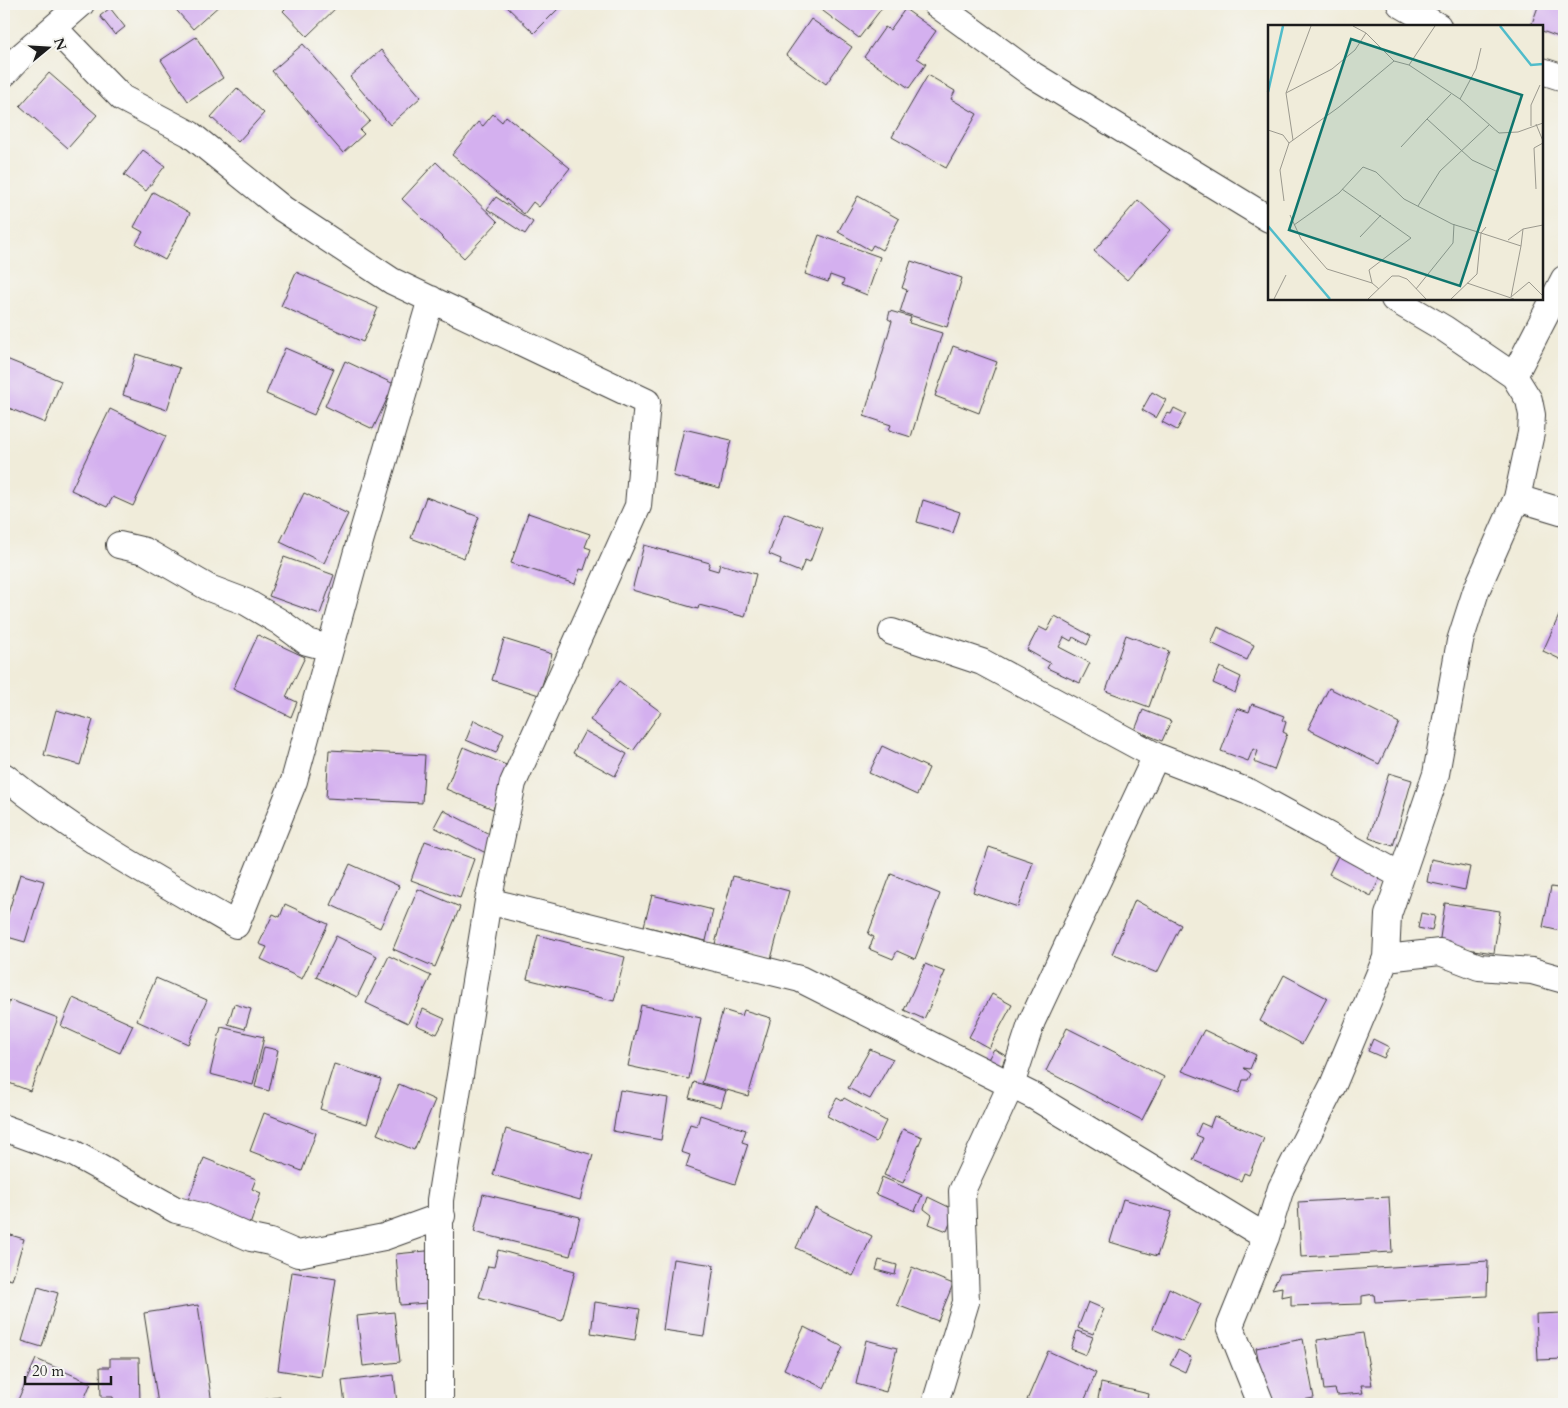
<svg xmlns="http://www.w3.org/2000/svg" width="1568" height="1408" font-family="Cardo,serif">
<rect width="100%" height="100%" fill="#f6f6f2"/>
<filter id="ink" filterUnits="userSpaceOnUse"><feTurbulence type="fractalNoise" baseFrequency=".02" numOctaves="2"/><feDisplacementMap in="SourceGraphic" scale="10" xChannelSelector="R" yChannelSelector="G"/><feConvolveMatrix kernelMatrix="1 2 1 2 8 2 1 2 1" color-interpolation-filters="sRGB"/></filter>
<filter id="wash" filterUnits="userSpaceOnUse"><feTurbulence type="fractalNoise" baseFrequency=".0096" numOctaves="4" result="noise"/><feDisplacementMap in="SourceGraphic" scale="20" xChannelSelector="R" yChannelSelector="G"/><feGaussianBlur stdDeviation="1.12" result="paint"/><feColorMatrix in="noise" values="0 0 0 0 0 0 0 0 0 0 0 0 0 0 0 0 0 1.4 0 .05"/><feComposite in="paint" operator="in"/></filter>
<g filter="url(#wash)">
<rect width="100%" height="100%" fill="#f0ecda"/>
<g id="blocks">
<path fill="#d4b0ef" d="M171 4H221L193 29Z
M290 4H340L307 36 283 11Z
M504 4H563L534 33Z
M822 4H885L859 38 819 8Z
M1539 4H1564V39L1542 31V26H1531Z
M110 8 125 27 115 35 100 16Z
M905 9 936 31 917 58 926 64 909 88 864 57 885 27 890 30Z
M811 19 852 47 826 84 786 55Z
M196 37 223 78 188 101 161 60Z
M303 44 370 121 360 130 364 134 343 153 272 71Z
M381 50 421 97 390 125 350 77Z
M49 73 97 115 68 148 20 106Z
M928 75 955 91 951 99 977 114 946 168 892 137Z
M237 88 264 113 238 142 211 117Z
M493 114 502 122 506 116 570 168 539 207 533 202 524 214 452 155 478 122 483 126Z
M143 150 165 166 146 191 124 175Z
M436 162 498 222 464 258 402 199Z
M153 192 190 213 165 260 136 244 143 232 134 227Z
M858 196 899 219 882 250 873 245 870 250 838 232Z
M496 197 533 222 525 234 487 209Z
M1138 200 1171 230 1127 280 1094 251Z
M819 235 880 257 867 295 842 285 844 280 830 275 828 282 805 274Z
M4 247 9 249 4 261Z
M911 261 962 278 947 327 900 312 907 290 902 288Z
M296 272 378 308 363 342 281 306Z
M890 311 911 317 909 323 942 333 911 437 889 430 891 425 864 416 892 321 888 319Z
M953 346 997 362 979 413 935 396Z
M285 348 334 369 314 415 266 394Z
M136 354 180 368 167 410 123 395Z
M4 358 61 381 45 423 4 406Z
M345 361 394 384 373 429 325 406Z
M1152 392 1166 400 1156 418 1142 410Z
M1174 408 1186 414 1177 430 1162 422 1167 413 1171 414Z
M110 409 166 436 133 506 113 497 107 507 71 490Z
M684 429 731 440 720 488 673 476Z
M304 493 348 514 324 563 280 542Z
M426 497 479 517 464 558 411 538Z
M923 500 960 512 953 533 917 522Z
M528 513 590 534 585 547 591 549 584 570 580 569 575 584 511 563Z
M784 513 823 528 810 562 805 560 800 572 780 564 781 559 769 554Z
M644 545 710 563 708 568 718 571 720 564 756 574 745 617 699 605 698 609 632 590Z
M284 557 334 575 320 614 269 596Z
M1562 609 1564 610V661L1543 651Z
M1055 616 1091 636 1087 645 1073 637 1071 641 1064 637 1059 647 1090 663 1080 683 1047 668 1050 663 1027 650 1039 627 1047 631Z
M1218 627 1254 645 1247 660 1211 643Z
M258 635 305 657 286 697 297 702 291 717 233 689Z
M1126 635 1169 651 1149 707 1106 691Z
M504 639 552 654 539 695 492 680Z
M1220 667 1241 677 1235 693 1213 683Z
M619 681 661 712 633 751 590 720Z
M1329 688 1399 723 1379 764 1308 729Z
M1252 704 1284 716 1282 720 1286 722 1283 732 1287 734 1274 770 1254 762 1258 751 1253 749 1248 761 1221 751 1237 708 1249 712Z
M56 710 93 720 80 765 44 755Z
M1143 710 1171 721 1162 741 1135 730Z
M474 720 504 734 496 753 466 740Z
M585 731 627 754 615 776 573 753Z
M882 746 929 768 917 795 869 773Z
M463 747 511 767 493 809 446 789Z
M329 750 425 755 422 803 326 798Z
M1389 773 1412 780 1393 846 1369 838Z
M4 794 10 797 4 809Z
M443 810 495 837 486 853 434 827Z
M425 841 474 859 460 898 411 880Z
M989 847 1033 862 1018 907 973 892Z
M1338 856 1380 878 1371 896 1329 874Z
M1431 859 1470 867 1465 890 1427 882Z
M350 864 399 886 380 928 331 905Z
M20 874 44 881 25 942 4 936V927Z
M891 874 940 894 915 959 897 951 893 959 869 949 874 937 868 934Z
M733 876 789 891 771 959 715 944Z
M1551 887 1564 889V932L1543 927Z
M418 889 460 907 435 967 393 949Z
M652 895 713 910 706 941 644 926Z
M1135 900 1181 925 1157 973 1112 954Z
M1445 903 1500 911 1494 953 1439 945Z
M285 904 328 924 302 979 261 959 267 947 259 944 273 914 280 917Z
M1421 913 1435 916 1432 931 1418 928Z
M538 935 625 957 614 1001 527 979Z
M336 936 377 956 357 997 316 977Z
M389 956 431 976 408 1023 366 1003Z
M925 964 945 972 924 1019 904 1010Z
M1284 975 1327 998 1302 1044 1260 1021Z
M156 978 207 1000 188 1044 137 1021Z
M992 994 1012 1005 989 1048 969 1037Z
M73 998 133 1025 120 1053 61 1026Z
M10 1000 58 1018 30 1091 4 1081V1016Z
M234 1004 251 1009 245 1029 228 1024Z
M641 1005 701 1018 689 1079 628 1066Z
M423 1009 445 1019 437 1034 416 1025Z
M723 1010 742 1016 744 1010 771 1018 748 1096 702 1083Z
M221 1027 264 1037 253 1085 210 1074Z
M1067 1028 1164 1077 1142 1120 1046 1071Z
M1204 1030 1256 1055 1250 1069 1244 1068 1251 1074 1248 1080H1243L1239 1093 1182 1071Z
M1373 1039 1389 1047 1384 1058 1368 1051Z
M264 1047 278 1050 269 1091 255 1087Z
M870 1049 893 1059 870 1099 848 1088Z
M994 1049 1006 1056 1001 1068 987 1061Z
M334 1064 381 1079 367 1124 320 1109Z
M694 1082 726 1091 721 1107 689 1098Z
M399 1084 435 1100 414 1150 377 1134Z
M620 1090 668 1098 661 1140 613 1131Z
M837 1098 842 1101 844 1098 886 1121 876 1142 827 1116Z
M264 1113 316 1133 302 1171 250 1151Z
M700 1115 746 1130 742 1142 748 1144 735 1184 686 1167 690 1155 681 1152 690 1124 697 1126Z
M1214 1116 1264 1138 1249 1175 1244 1173 1241 1181 1193 1160 1203 1138 1196 1135 1201 1123 1210 1127Z
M506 1129 593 1155 580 1200 493 1175Z
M903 1129 922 1137 903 1183 884 1175Z
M204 1158 256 1179 252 1189 261 1193 250 1225 188 1200Z
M882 1177 922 1195 915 1211 876 1194Z
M483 1194 580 1217 570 1256 474 1232Z
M928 1197 955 1210 947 1231 929 1224 932 1215 924 1209Z
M1389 1197 1392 1252 1301 1257 1298 1202Z
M1123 1199 1172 1212 1157 1256 1110 1242Z
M815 1208 872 1236 853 1276 796 1248Z
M4 1233 24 1239 12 1280 4 1278Z
M436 1250 441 1302 400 1305 396 1254Z
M498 1250 575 1271 562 1321 479 1297 488 1266 494 1267Z
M673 1259 714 1265 704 1336 663 1330Z
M879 1260 897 1265 895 1275 876 1270Z
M1488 1261 1487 1296 1375 1302 1374 1294 1362 1296V1304L1291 1306V1295L1281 1297 1282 1287 1272 1289 1280 1274Z
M912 1267 953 1284 938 1321 897 1305Z
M292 1272 336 1279 321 1377 278 1370Z
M38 1287 58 1293 42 1347 22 1341Z
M1169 1288 1201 1304 1183 1342 1153 1329Z
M595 1302 640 1309 635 1340 591 1333Z
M1088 1302 1104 1309 1093 1334 1078 1328Z
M198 1305 212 1404H158L144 1313Z
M394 1312 400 1362 363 1366 357 1316Z
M1564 1313V1359L1538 1360 1536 1314Z
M804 1327 843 1347 824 1388 784 1369Z
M1077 1331 1093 1337 1086 1355 1071 1349Z
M1363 1333 1372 1385H1361L1363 1393 1337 1395 1335 1389 1324 1390 1317 1340Z
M1303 1339 1314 1398 1280 1404H1267L1256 1348Z
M866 1340 897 1348 886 1392 856 1384Z
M1178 1350 1191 1357 1185 1372 1170 1365Z
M1048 1351 1096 1373 1083 1404H1038L1027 1400Z
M110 1358H139L140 1404H114L113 1397H101L100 1367H110Z
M36 1359 91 1383 82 1404H23L17 1402Z
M394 1375 397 1404H345L342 1381Z
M1101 1383 1149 1394 1147 1404H1097Z
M280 1397 281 1404H255V1401Z"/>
</g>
</g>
<g filter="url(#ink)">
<use href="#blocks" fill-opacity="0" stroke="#3c3b38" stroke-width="1"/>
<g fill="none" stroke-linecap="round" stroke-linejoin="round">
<g stroke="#3c3b38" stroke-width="28">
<path id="street" d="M936 4 1033 75 1269 219
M1400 4 1438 26
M54 28 122 98 190 134 283 209 392 281 647 402 638 506 513 783 488 901 440 1200V1404
M1542 71 1564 78
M4 74 19 58 81 4
M1514 376 1564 279
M1517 498 1564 512
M119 545 145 551 209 588 246 602 280 622 307 642 330 648
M892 632 982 662 1156 756
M4 776C76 835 155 878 236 925L294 781 356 555 431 299
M488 901 800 979 1035 1097 1266 1237
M1386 958 1440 952 1479 967 1532 971 1564 980
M4 1128 73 1153 176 1210 201 1216 251 1238 270 1242 298 1254 384 1237 442 1216
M935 1404 966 1302 962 1191 1011 1085 1032 1021 1156 756 1249 792 1400 875
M1261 1404 1230 1326 1266 1237 1281 1188 1333 1085 1386 958 1388 915 1436 774 1460 641 1476 591 1517 498 1531 433 1532 415 1529 400 1514 376 1445 329 1394 299"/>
</g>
<use href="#street" stroke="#fff" stroke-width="26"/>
</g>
</g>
<g transform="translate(1268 25)">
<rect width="275" height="275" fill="#f0ecda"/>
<path fill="none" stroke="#50bcca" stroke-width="2.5" d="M232 1 263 40 275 39M0 67 15 1M0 201 62 274"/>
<path fill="none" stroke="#9b998e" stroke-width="1" d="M98 8 126 36M141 40 167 1M18 68 64 44 87 25 98 8 85 1M183 69 159 94 204 135 230 147M192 74 208 44 213 23M268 99 275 116M263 101V80L272 60M0 105 15 110 21 118M25 115 18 68 43 1M133 122 159 94M74 164 143 213 101 245 104 258M268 164 266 123 275 118M16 176 12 145 21 118 71 82 126 36 141 40 192 74 231 108 250 107 275 98M150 181 172 146 221 100M22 190 33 214 59 244 104 258 111 264M26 200 71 168 95 142 108 147 136 174 184 199 213 208 209 249 183 274M218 202 213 208 253 221 255 204 275 200M92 212 113 190M240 215 255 204M199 258 246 274M148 264 185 218 186 199M243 272 253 221M243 272 261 257 275 271M6 274 18 250M100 274 124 251H131L139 254 158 274"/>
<path fill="#0f766e" fill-opacity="0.15" stroke="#0f766e" stroke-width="2.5" d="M83 14 254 70 192 261 21 205Z"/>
<rect width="275" height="275" fill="none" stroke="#1c1c1c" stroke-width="2.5"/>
</g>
<rect width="1568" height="1408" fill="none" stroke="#f6f6f2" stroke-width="20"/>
<g transform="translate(48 48) rotate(72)" stroke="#f6f6f2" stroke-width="4" paint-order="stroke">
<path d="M0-4L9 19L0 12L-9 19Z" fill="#1c1c1c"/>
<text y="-8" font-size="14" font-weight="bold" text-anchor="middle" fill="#1c1c1c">N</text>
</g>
<path d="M25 1376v8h86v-8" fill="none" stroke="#1c1c1c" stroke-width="2.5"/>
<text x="32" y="1376" font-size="15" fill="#1c1c1c" stroke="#f6f6f2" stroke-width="4" paint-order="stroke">20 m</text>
</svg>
